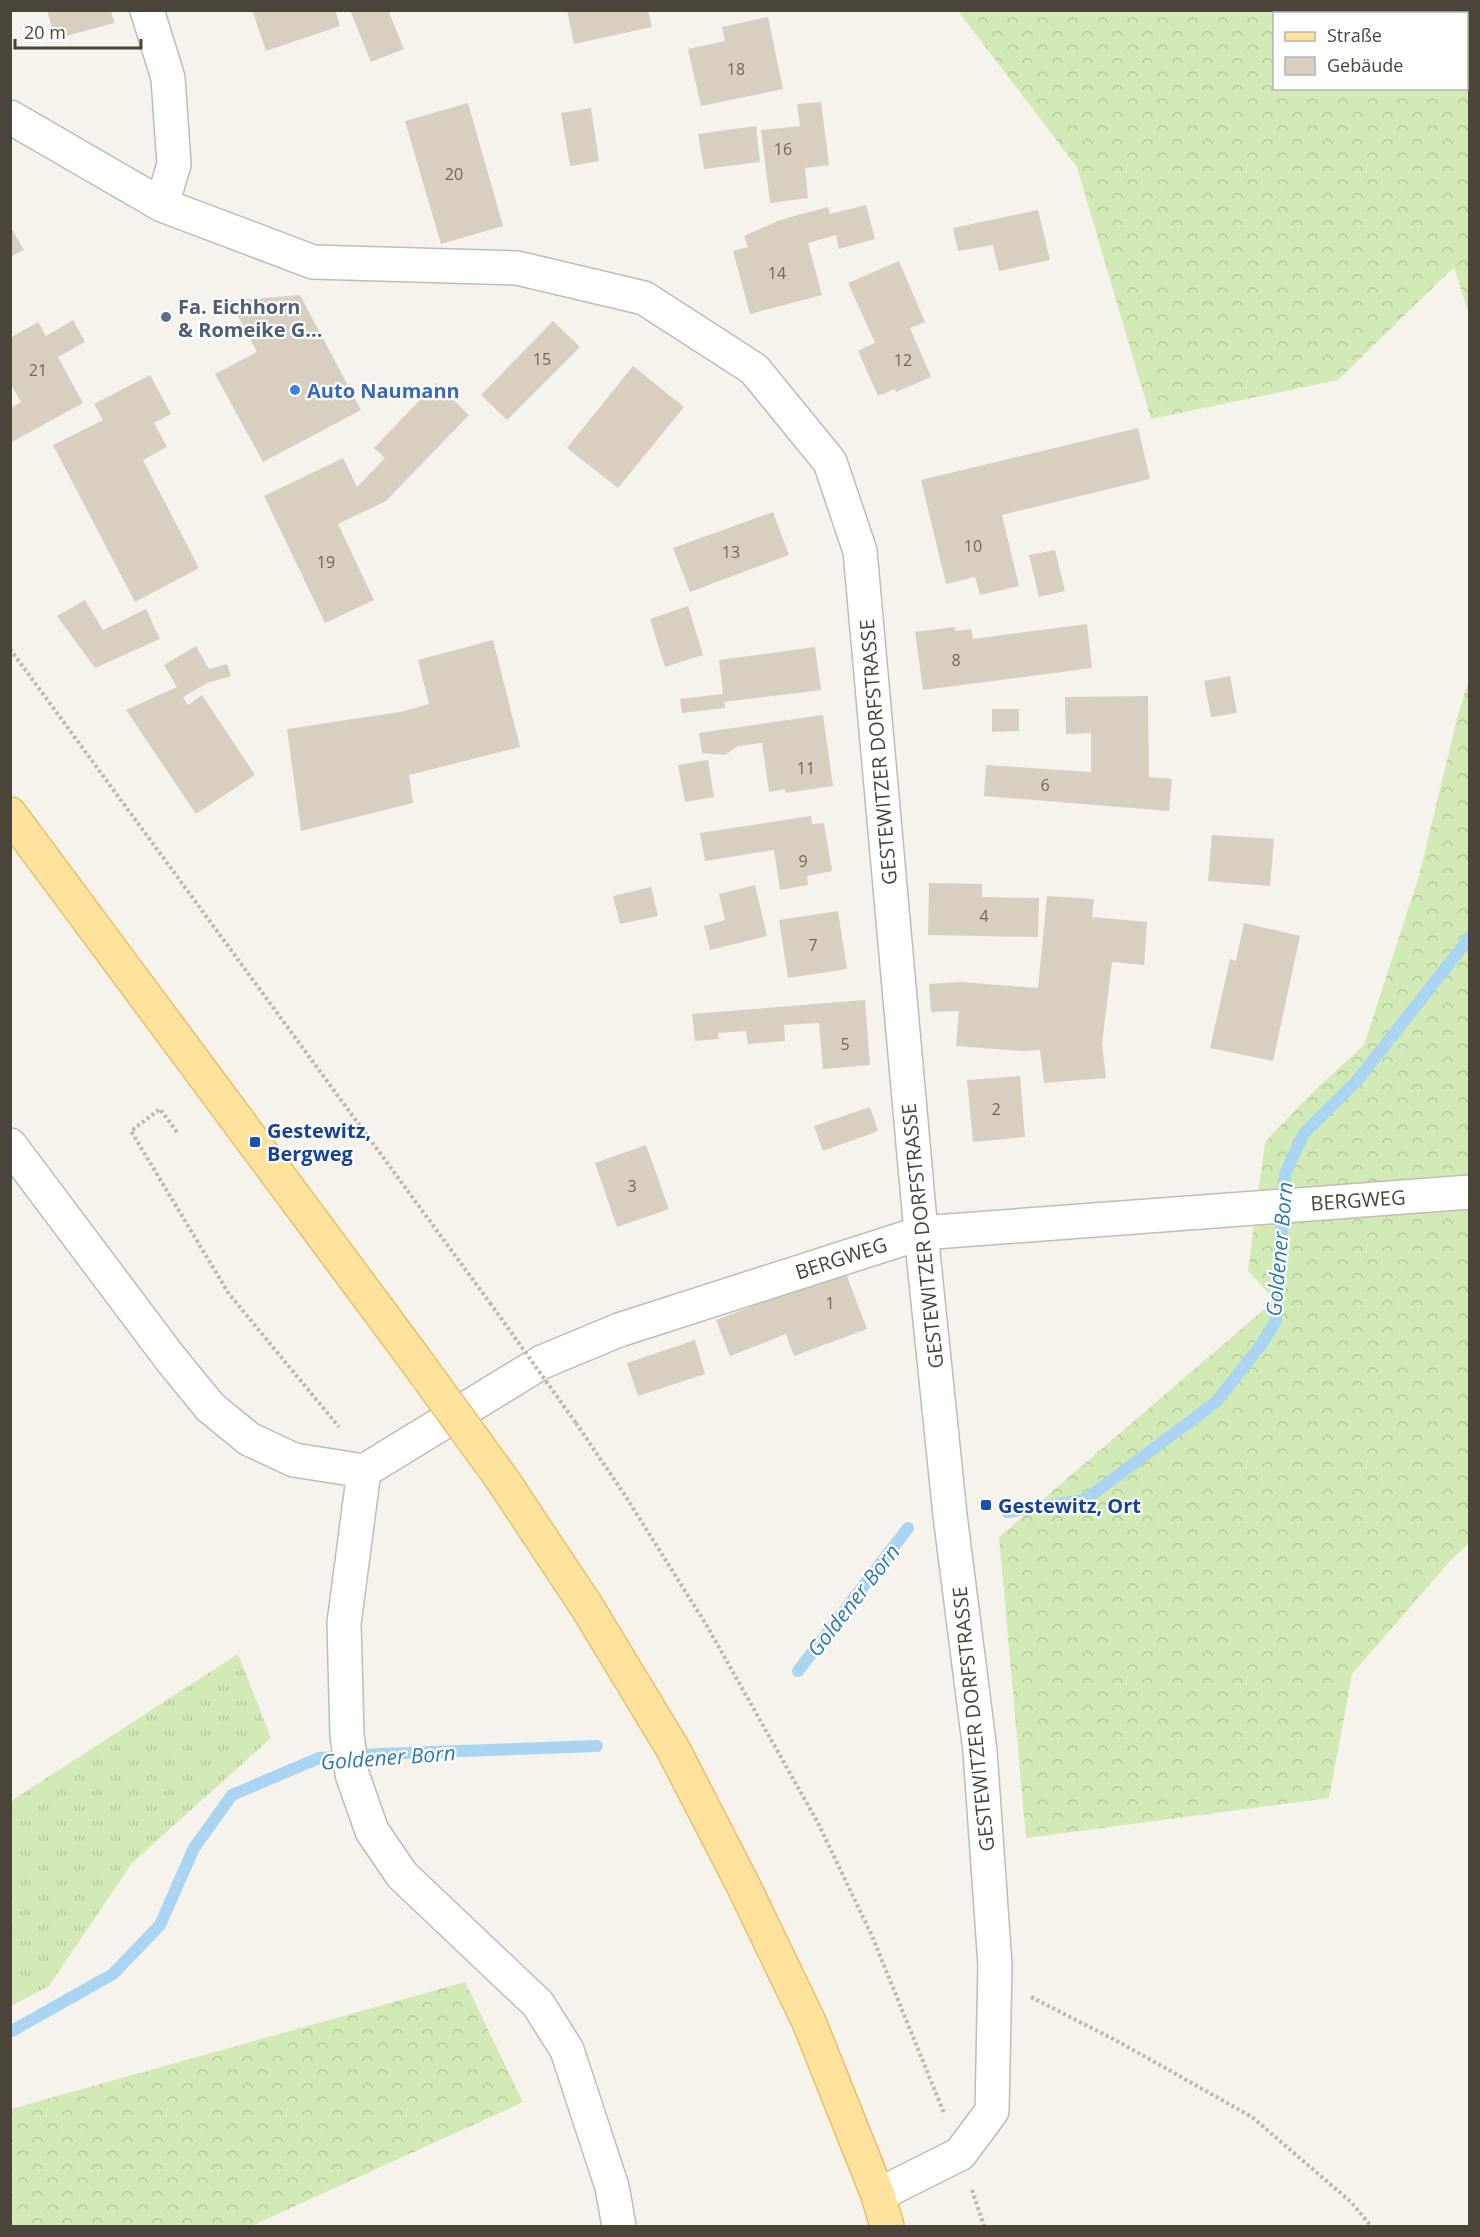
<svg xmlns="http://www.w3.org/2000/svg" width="1480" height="2237" font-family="'Open Sans',sans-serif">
<defs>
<pattern id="grass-tufts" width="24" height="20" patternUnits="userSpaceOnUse" patternTransform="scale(1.5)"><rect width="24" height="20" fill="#d2eab5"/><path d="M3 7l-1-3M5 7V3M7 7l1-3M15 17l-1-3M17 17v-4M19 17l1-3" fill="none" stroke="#b6ca9c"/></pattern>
<pattern id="forest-crowns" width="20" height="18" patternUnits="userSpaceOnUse" patternTransform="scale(1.5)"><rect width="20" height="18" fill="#d2eab5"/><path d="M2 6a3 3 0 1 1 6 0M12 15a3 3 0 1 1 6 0" fill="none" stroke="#b6ca9c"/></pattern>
</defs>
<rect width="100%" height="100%" fill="#f6f3ec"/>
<path fill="url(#grass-tufts)" d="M238 1654 271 1738 132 1863 49 1986 11 2006V1801Z"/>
<path fill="url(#forest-crowns)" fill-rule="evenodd" d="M958 11H1469V315L1454 267 1338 380 1151 419 1077 167ZM1274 14H1466V88H1274Z
M1469 679V1543L1450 1561 1352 1674 1329 1798 1026 1838 999 1537 1275 1300 1248 1271 1265 1142 1312 1093 1364 1045 1419 876 1458 715Z
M465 1982 523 2102 251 2226H11V2109Z"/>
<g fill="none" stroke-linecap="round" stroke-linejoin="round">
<path stroke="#a9d4f2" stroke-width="12" d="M1442 10 1446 14
M1466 57 1470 64
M1007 1512 1085 1500 1216 1402 1261 1345 1276 1321 1285 1174 1304 1133 1356 1082 1470 937
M798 1671 908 1528
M10 2032 113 1974 160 1925 194 1848 232 1795 319 1758 379 1754 597 1746"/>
</g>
<path fill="#d8cfc1" d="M47 10H111L114 23 55 39Z
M252 10H335L340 26 266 51Z
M350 10H388L404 49 371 62Z
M567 10H648L652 27 574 44Z
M768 17 783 89 701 106 688 49 725 41 722 27Z
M821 102 829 165 805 168 808 198 770 203 761 130 800 126 797 104Z
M468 103 503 226 441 244 405 121Z
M591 108 599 161 570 166 561 113Z
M756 126 760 162 704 169 698 134Z
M866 205 875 239 839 249 836 235 808 243 822 295 750 314 733 251 748 247 744 236 780 220 828 207 830 214Z
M1038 210 1050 260 999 271 993 245 958 251 953 228Z
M10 226 24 250 10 257Z
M899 261 925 322 910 328 931 377 896 392 895 389 878 396 858 351 875 343 848 283Z
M300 295 361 410 263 462 215 374 257 352 230 301Z
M73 320 85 342 58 357 83 403 10 443V408L21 402 10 383V338L38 322 46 336Z
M553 321 580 347 507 420 481 395Z
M633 366 684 407 618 488 567 448Z
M150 375 171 414 154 423 167 447 143 460 199 568 135 602 53 445 103 420 94 404Z
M436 383 469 415 386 501 338 524 374 600 325 623 264 496 343 458 357 487 385 458 374 448Z
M1138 428 1150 479 1002 515 1019 586 980 595 975 577 946 584 921 480Z
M773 512 789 555 690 592 673 548Z
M1055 550 1065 591 1039 597 1029 555Z
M85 600 103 630 146 609 160 639 95 668 57 616Z
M688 606 703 655 665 667 650 619Z
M1087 624 1092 668 923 690 915 632 955 627V631L971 629 973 639Z
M493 640 520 747 409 775 413 803 301 831 287 729 400 712 429 704 418 660Z
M196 646 209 669 227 664 231 676 207 683 183 697 188 705 202 695 255 775 196 814 126 710 177 687 164 665Z
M815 647 821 690 724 702 725 708 682 713 680 699 723 694 719 660Z
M1230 676 1237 713 1211 717 1204 681Z
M1148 696 1149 777 1172 779 1169 811 984 796 986 765 1091 772V733L1066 734 1065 697Z
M992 709H1019V731L992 732Z
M823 715 833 786 785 793V789L769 792 762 743 738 746 725 755 702 753 699 733Z
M708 760 714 797 685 802 678 765Z
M811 816 812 824 824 823 832 871 807 876 808 885 780 890 774 850 705 861 700 833Z
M1212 835 1274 839 1270 886 1208 881Z
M929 883 982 884V897L1039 898 1038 937 928 935Z
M755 885 767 936 710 950 704 926 725 920 719 894Z
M651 887 658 916 620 924 613 896Z
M1047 896 1094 899 1092 917 1147 922 1144 965 1112 962 1102 1044 1106 1078 1044 1083 1040 1050 1021 1051 956 1046 959 1011 931 1012 929 984 961 982 1038 988Z
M838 911 847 969 788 978 779 920Z
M1244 923 1300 936 1273 1061 1210 1048 1230 959 1236 961Z
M865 1000 870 1065 823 1069 819 1023 784 1025 785 1041 748 1044 746 1031 718 1033 719 1039 695 1041 692 1014Z
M1020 1076 1025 1137 973 1142 967 1080Z
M870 1107 878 1131 823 1151 814 1126Z
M646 1145 669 1209 617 1227 595 1163Z
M845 1271 867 1329 794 1356 786 1334 730 1356 716 1320Z
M695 1340 705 1374 638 1396 627 1363Z"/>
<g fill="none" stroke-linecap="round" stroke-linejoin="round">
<g stroke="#c2bbae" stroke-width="36">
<path id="minor" d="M147 10 168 78 174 164 162 205
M10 117 162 205 313 262 517 268 644 298 754 369 830 462 860 551 921 1233 950 1515 980 1751 995 1965 992 2111 960 2154 878 2195
M10 1145 170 1358 210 1407 249 1439 294 1460 364 1471
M364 1471 542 1362 619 1330 921 1233 1470 1192
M364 1471 344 1623 347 1735 352 1774 372 1831 402 1875 538 2004 567 2050 612 2187 619 2226"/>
</g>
<g stroke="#e6c16a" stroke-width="36">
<path id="major" d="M10 814 414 1358
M502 1479 587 1607 673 1749 743 1885 809 2022 878 2195 887 2226"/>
</g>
<path stroke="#c4b79f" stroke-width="4" stroke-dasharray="3 3" stroke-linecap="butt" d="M10 649 490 1303
M177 1132 160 1109 131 1131 229 1294 339 1427
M576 1423 626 1497 707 1626 818 1823 872 1936 944 2113
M1031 1997 1119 2042 1252 2117 1351 2202 1371 2226
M972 2190 984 2226"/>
<use href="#minor" stroke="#fff" stroke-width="33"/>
<use href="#major" stroke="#ffe39c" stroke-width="33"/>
<g stroke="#e6c16a" stroke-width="36" stroke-linecap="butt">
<path id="major-bridge" d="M414 1358 502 1479"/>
</g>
<path stroke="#c4b79f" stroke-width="4" stroke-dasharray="3 3" stroke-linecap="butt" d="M490 1303 576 1423"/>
<use href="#major-bridge" stroke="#ffe39c" stroke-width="33"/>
</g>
<circle fill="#5c6f8a" stroke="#fff" stroke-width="2" cx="166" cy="317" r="6"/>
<circle fill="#3f7fe0" stroke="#fff" stroke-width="2" cx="295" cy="390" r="6"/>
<g fill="#1a4fb4" stroke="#fff" stroke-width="2">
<rect x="249" y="1136" width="12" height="12" rx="3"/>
<rect x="980" y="1499" width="12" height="12" rx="3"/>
</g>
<g text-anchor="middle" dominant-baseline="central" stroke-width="4.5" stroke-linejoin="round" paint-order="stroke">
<g font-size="16" fill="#6e675b">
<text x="736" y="69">18</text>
<text x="783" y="149">16</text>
<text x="454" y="174">20</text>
<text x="777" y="273">14</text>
<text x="542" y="359">15</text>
<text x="903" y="360">12</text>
<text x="38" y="370">21</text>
<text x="973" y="546">10</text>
<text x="731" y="552">13</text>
<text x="326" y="562">19</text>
<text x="956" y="660">8</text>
<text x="806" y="768">11</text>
<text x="1045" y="785">6</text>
<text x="803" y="861">9</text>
<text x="984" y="916">4</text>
<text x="813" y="945">7</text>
<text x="845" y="1044">5</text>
<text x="996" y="1109">2</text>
<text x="632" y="1186">3</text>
<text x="830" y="1303">1</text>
</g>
<g font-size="20" font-weight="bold" fill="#4e5e75" stroke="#fff" text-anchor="start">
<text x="178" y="306">Fa. Eichhorn<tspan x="178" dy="23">&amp; Romeike G...</tspan></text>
</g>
<g font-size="20" font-weight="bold" fill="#366cbe" stroke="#fff" text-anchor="start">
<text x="307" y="390">Auto Naumann</text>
</g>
<g font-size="20" fill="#4b4439" stroke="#fff">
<text transform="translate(878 752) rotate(-95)">GESTEWITZER DORFSTRASSE</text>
<text transform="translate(1358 1200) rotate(-4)">BERGWEG</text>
<text transform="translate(922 1236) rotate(-96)">GESTEWITZER DORFSTRASSE</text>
<text transform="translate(841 1258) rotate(-18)">BERGWEG</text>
<text transform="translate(973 1719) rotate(-96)">GESTEWITZER DORFSTRASSE</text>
</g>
<g font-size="20" font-weight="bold" fill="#164399" stroke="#fff" text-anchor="start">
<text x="267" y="1130">Gestewitz,<tspan x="267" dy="23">Bergweg</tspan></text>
<text x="998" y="1505">Gestewitz, Ort</text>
</g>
<g font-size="21" font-style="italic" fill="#2e7ab2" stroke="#fff">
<text transform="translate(1279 1249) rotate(-85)">Goldener Born</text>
<text transform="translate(853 1600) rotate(-52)">Goldener Born</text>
<text transform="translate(388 1757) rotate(-4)">Goldener Born</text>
</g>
</g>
<rect width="1480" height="2237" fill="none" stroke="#4b4439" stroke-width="24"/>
<rect x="1273" y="12" width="195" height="78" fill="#ffffff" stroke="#b7b4b0" stroke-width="1.5"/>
<rect x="1285" y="32" width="30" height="9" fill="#ffe39c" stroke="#b7b4b0" stroke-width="1.5"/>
<text x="1327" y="42" font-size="18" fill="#4b4439">Straße</text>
<rect x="1285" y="57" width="30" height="18" fill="#d8cfc1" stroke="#b7b4b0" stroke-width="1.5"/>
<text x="1327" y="72" font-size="18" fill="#4b4439">Gebäude</text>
<path d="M15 39v9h126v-9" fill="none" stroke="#4b4439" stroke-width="3"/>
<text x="24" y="39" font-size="18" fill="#4b4439" stroke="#ffffff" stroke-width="4.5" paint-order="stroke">20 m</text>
</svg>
